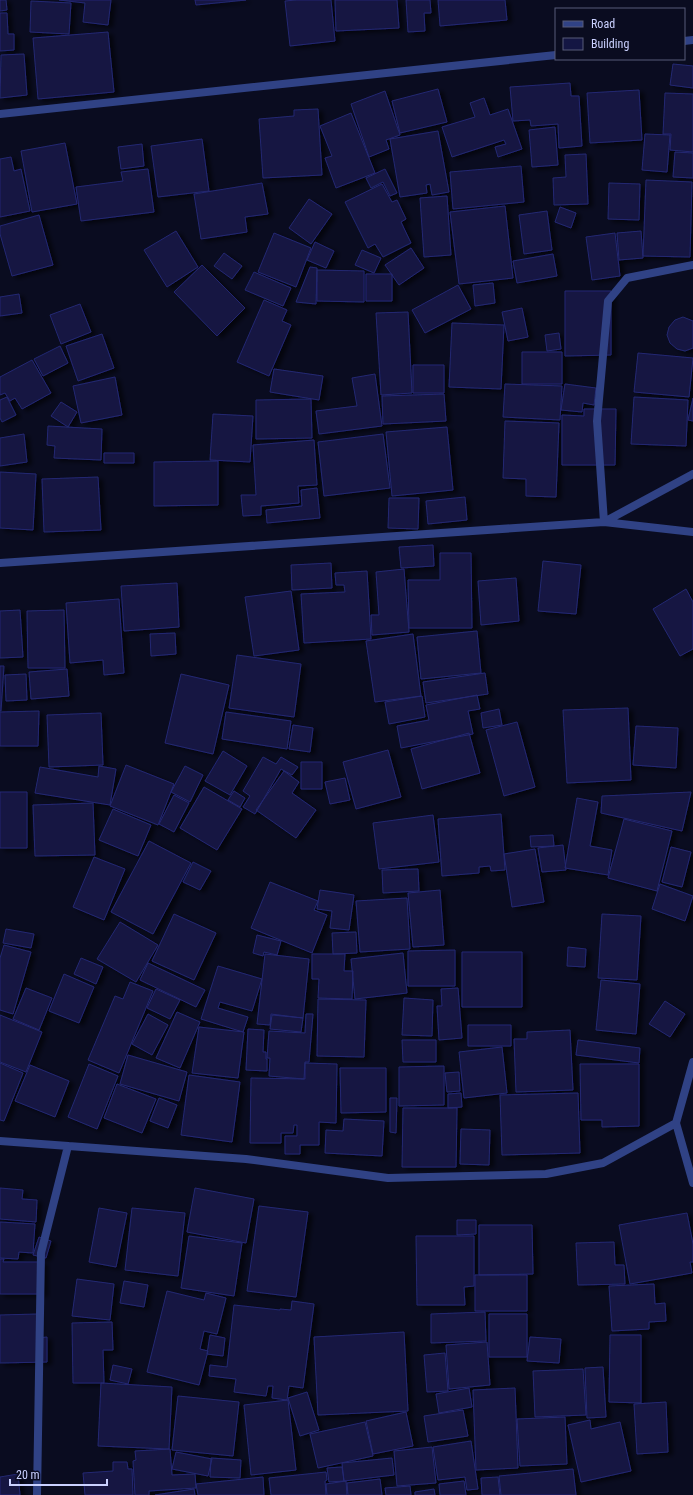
<svg xmlns="http://www.w3.org/2000/svg" width="693" height="1495" font-family="'Roboto Condensed',sans-serif">
<defs>
<filter id="shadow"><feDropShadow dx="4.5" dy="2.5" stdDeviation="2" flood-color="#0009"/></filter>
</defs>
<rect width="100%" height="100%" fill="#0a0c20"/>
<path fill="#141643" stroke="#242872" filter="url(#shadow)" d="M0 0H6L7 10 0 11Z
M59 0H111L108 25 83 22 85 3Z
M195 0H246L196 5Z
M296 0H331L335 41 290 46 285 1Z
M335 0H397L399 28 336 31Z
M406 0H430L431 13H424L425 31 408 32Z
M438 0H505L507 20 440 26Z
M31 1 71 3 69 34 30 32Z
M0 13H7L8 34H14V50L0 51Z
M108 32 114 92 38 99 33 38Z
M24 54 27 95 0 98 1 55Z
M673 64 693 66V88L670 85Z
M570 83 571 96H579L582 146 559 148 558 124 531 126 530 120 513 121 510 87Z
M438 89 447 122 400 133 392 101Z
M639 90 642 140 590 143 587 93Z
M385 91 400 135 386 140 389 149 369 157 351 104Z
M665 93 693 94V152L670 150 671 134H663Z
M484 98 490 115 508 109 522 149 498 157 495 147 506 144 504 140 452 157 442 127 475 117 470 103Z
M318 109 322 175 263 178 259 119 294 116V110Z
M351 113 375 173 336 188 325 158 332 156 320 126Z
M555 127 558 165 532 167 529 130Z
M438 131 449 192 432 195 430 184 426 185 427 193 400 197 390 139Z
M645 134 670 135 667 172 642 170Z
M202 139 209 191 158 197 151 146Z
M65 143 77 204 32 212 21 151Z
M142 144 144 166 121 169 118 147Z
M675 152 693 153V178L673 177Z
M586 154 588 204 554 205 553 178 566 177 565 155Z
M11 157 14 171 21 169 30 211 0 217V159Z
M521 166 524 202 453 209 450 172Z
M148 169 154 212 81 221 76 187 123 181 121 172Z
M385 169 397 193 390 196 383 182 371 188 366 178Z
M646 180 692 182 690 257 643 256Z
M262 183 268 214 245 217 247 232 201 239 194 194Z
M609 183 640 184 639 220 608 219Z
M382 184 392 202 397 200 406 219 401 222 411 243 383 257 375 244 368 248 345 202Z
M447 196 451 255 424 257 420 198Z
M309 199 332 214 311 244 289 228Z
M505 206 513 278 459 284 450 212Z
M560 207 576 213 571 228 555 222Z
M547 211 552 250 524 254 519 215Z
M39 215 53 265 12 276 0 234V226Z
M176 231 198 267 167 287 144 250Z
M641 231 643 258 619 260 617 233Z
M274 233 311 248 296 287 258 272Z
M615 233 620 276 592 280 586 237Z
M315 242 334 251 326 268 307 260Z
M411 248 424 268 399 285 385 265Z
M362 250 381 258 374 273 355 265Z
M224 253 242 266 232 279 214 266Z
M553 254 557 276 517 283 513 261Z
M202 265 245 308 217 336 174 292Z
M310 267 317 268 316 304 296 302Z
M317 270 364 271V302L317 301Z
M254 272 291 288 283 306 245 290Z
M366 274H392V301H366Z
M493 283 495 303 475 306 473 285Z
M458 285 471 309 425 333 412 310Z
M565 291H611V355L565 356Z
M19 294 22 313 0 316V297Z
M264 300 287 310 282 321 291 325 269 376 237 362Z
M80 304 91 332 61 344 50 315Z
M522 308 528 337 508 341 502 312Z
M408 312 412 393 381 395 376 313Z
M683 317 693 321V348L685 351 677 349 670 343 667 335 669 327 675 320Z
M452 323 504 325 501 389 449 387Z
M559 333 561 349 547 351 545 335Z
M102 334 114 368 78 381 66 346Z
M60 346 68 363 43 376 34 359Z
M522 352H562V384H522Z
M638 353 693 358 689 397 634 392Z
M32 360 51 393 22 409 15 398 10 401 5 393 0 395V377Z
M413 365H444V393H413Z
M274 369 323 376 319 400 270 392Z
M375 374 382 426 319 434 316 411 357 406 352 378Z
M115 377 122 415 81 423 73 386Z
M505 384 562 386 560 420 503 417Z
M565 384 596 388 594 405 583 403 582 412 561 410Z
M444 394 446 421 383 424 382 396Z
M7 397 16 415 2 422 0 418V400Z
M634 397 688 400 686 446 631 444Z
M693 398V421L688 420Z
M311 399 312 438 256 439V400Z
M61 402 77 412 68 427 51 416Z
M584 409H616L615 465H562V415L584 416Z
M213 414 253 416 250 462 210 460Z
M505 421 559 423 556 497 526 496V479L503 478Z
M48 426 102 429 101 460 54 458 55 446 47 445Z
M447 427 453 490 392 496 386 432Z
M24 434 27 462 0 466V438Z
M383 434 390 488 324 496 318 442Z
M314 440 317 485 298 486 299 503 261 506V515L243 516 241 495H256L253 445Z
M104 453H134V463H104Z
M218 461V505L154 506V462Z
M0 472 36 474 33 530 0 528Z
M98 477 101 530 44 532 42 479Z
M317 488 320 518 267 523 266 510 302 506 301 490Z
M465 497 467 520 428 524 426 501Z
M389 498H419L418 529 388 528Z
M433 545 434 566 401 568 399 547Z
M440 553H471L472 628H409L408 580H440Z
M543 561 581 565 576 614 538 611Z
M331 563 332 588 292 590 291 565Z
M404 569 409 632 372 635 371 615H379L376 572Z
M367 571 371 639 304 643 301 594 345 592 344 585H336L335 573Z
M516 578 519 621 481 625 478 581Z
M177 583 179 627 124 631 121 586Z
M686 589 693 602V649L680 656 653 609Z
M291 591 299 650 254 656 245 597Z
M119 599 124 673 104 675 103 660 70 663 66 603Z
M20 610 23 657 0 658V611Z
M64 610 65 668H28L27 611Z
M477 631 481 673 421 679 417 637Z
M175 633 176 654 151 656 150 634Z
M413 634 421 696 375 702 366 641Z
M237 655 301 664 294 717 229 708Z
M0 666H4L1 711H0Z
M67 669 69 696 31 699 29 672Z
M485 673 488 694 426 703 423 682Z
M26 674 27 700 6 701 5 675Z
M181 674 229 685 213 754 165 743Z
M477 695 480 709 468 711 473 734 401 748 397 726 429 720 426 705Z
M422 696 425 717 389 724 385 702Z
M628 708 631 780 567 783 563 710Z
M499 709 502 725 483 728 481 713Z
M39 711 38 746H0V712Z
M226 712 291 721 287 749 222 739Z
M101 713 103 765 49 767 47 715Z
M517 722 535 787 504 796 486 730Z
M293 725 313 728 310 752 289 749Z
M636 726 678 728 676 768 633 765Z
M469 733 480 773 422 789 411 749Z
M388 750 401 797 356 809 343 762Z
M223 751 247 766 230 795 205 781Z
M263 757 276 764 281 757 298 767 292 775 281 769 255 814 243 807 250 796 243 791Z
M301 762H322V789H301Z
M126 765 174 784 158 825 110 806Z
M99 766 116 769 110 805 35 793 40 767 98 777Z
M185 766 203 775 190 802 171 792Z
M284 771 299 782 292 793 316 810 296 838 256 810Z
M345 778 350 800 330 804 325 782Z
M204 787 242 809 217 850 180 828Z
M234 791 245 798 240 807 228 800Z
M0 792H27V848H0Z
M691 792 682 831 601 813 602 796Z
M174 795 189 803 174 832 159 824Z
M577 798 598 802 590 846 612 850 608 875 565 868Z
M93 803 95 855 35 856 33 805Z
M113 809 151 825 138 856 99 840Z
M501 814 505 870 491 871 490 866 479 867V873L442 876 438 819Z
M433 815 439 862 379 869 373 823Z
M624 819 672 831 657 891 608 878Z
M553 835 554 846 531 847 530 836Z
M149 841 191 863 153 934 111 912Z
M563 845 566 870 542 872 538 848Z
M671 847 691 852 682 887 662 882Z
M535 849 544 902 512 907 504 854Z
M94 857 125 869 104 920 73 907Z
M193 862 211 871 200 890 183 882Z
M418 869 419 891 383 893 382 870Z
M270 882 318 901 314 910 327 915 312 953 251 928Z
M660 884 693 896 685 921 652 909Z
M320 890 354 895 349 930 330 928 332 911 317 909Z
M440 890 444 945 413 947 408 893Z
M407 898 410 949 360 952 356 901Z
M174 914 216 933 194 980 152 961Z
M602 914 641 916 637 980 598 978Z
M120 922 158 945 136 982 97 959Z
M6 929 34 934 31 948 3 943Z
M356 932 357 953 333 954 332 933Z
M257 935 281 941 277 955 264 952 263 956 253 953Z
M4 945 31 952 13 1014 0 1010V958Z
M568 947 586 949 585 967 567 966Z
M455 950V986H408V951Z
M462 952H522V1007H462Z
M403 953 407 993 355 999 351 959Z
M265 954 309 959 303 1018 271 1014 270 1025 257 1024Z
M312 954H345L344 971H353L352 999 318 998 319 979H312Z
M81 958 103 967 96 984 74 974Z
M148 963 205 990 196 1007 140 980Z
M218 966 262 979 252 1011 220 1002 218 1008 248 1017 243 1032 201 1019Z
M64 974 94 987 79 1023 49 1011Z
M601 980 640 984 636 1034 596 1030Z
M130 982 153 991 119 1073 88 1060 115 996 123 999Z
M26 988 52 998 39 1030 13 1019Z
M458 988 462 1038 439 1040 437 1006H442L441 989Z
M156 989 180 1000 170 1019 147 1008Z
M404 998 433 1000 432 1036 402 1035Z
M318 999 366 1000 364 1057 317 1056Z
M665 1001 685 1014 670 1037 649 1024Z
M177 1012 200 1022 180 1068 156 1058Z
M148 1014 168 1025 152 1055 132 1044Z
M306 1014H313L309 1062H305L304 1079 269 1076 270 1058H267L269 1031 305 1033Z
M0 1015 42 1032 26 1072 0 1062Z
M272 1015 303 1018 301 1032 270 1029Z
M468 1025H511V1046H468Z
M199 1027 244 1032 238 1078 192 1073Z
M248 1029 264 1030 263 1052H266V1059H267V1071L246 1070Z
M570 1030 573 1090 516 1092 514 1039H527V1032Z
M402 1040H436V1062H403Z
M578 1040 640 1048 639 1063 576 1055Z
M502 1047 507 1093 464 1098 459 1052Z
M128 1055 187 1072 179 1101 120 1084Z
M0 1063 23 1073 4 1121 0 1120Z
M305 1063 337 1064 336 1123 319 1122V1145H300V1154H285V1136H297V1125H294L293 1133H281V1143H250L251 1078 305 1079Z
M89 1064 118 1076 97 1129 68 1117Z
M580 1064H639V1126L602 1127V1120H581Z
M30 1065 69 1081 55 1117 15 1101Z
M444 1066V1105L399 1106V1067Z
M340 1068H386V1112L341 1113Z
M459 1072 460 1091 447 1092 445 1073Z
M189 1075 240 1082 232 1142 181 1135Z
M117 1084 156 1099 142 1133 104 1118Z
M461 1093 462 1107 448 1108V1094Z
M578 1093 580 1153 502 1155 500 1095Z
M159 1098 177 1105 168 1128 150 1121Z
M390 1098H397L396 1133 390 1132Z
M403 1108H457L456 1167H402Z
M344 1119 384 1121 382 1156 325 1153 326 1130 343 1131Z
M461 1129 490 1130 489 1165 460 1164Z
M0 1188 23 1190 22 1199 37 1200 36 1222 0 1219Z
M195 1188 254 1199 246 1243 187 1232Z
M259 1206 308 1212 296 1297 247 1291Z
M99 1208 127 1213 116 1267 89 1262Z
M132 1208 185 1213 178 1276 125 1270Z
M687 1213 693 1244V1262H690L692 1273 630 1284 619 1225Z
M457 1220H476V1234L457 1235Z
M0 1222 35 1224 33 1253 19 1252 18 1259 0 1258Z
M479 1225H532L533 1274 479 1275Z
M189 1236 242 1243 234 1296 181 1288Z
M416 1236H474V1286L464 1287 465 1305H417Z
M39 1237 51 1241 46 1258 33 1255Z
M614 1242 615 1265H624L625 1284 578 1285 576 1243Z
M0 1259H4L3 1262H43V1294H0Z
M475 1275H527V1311H475Z
M77 1279 114 1284 110 1320 72 1316Z
M124 1281 148 1285 144 1307 120 1303Z
M654 1284 655 1304 665 1303 666 1321 649 1322V1329L612 1331 609 1286Z
M167 1291 204 1300 206 1293 226 1298 217 1334 204 1331 200 1349 208 1351 199 1385 147 1372Z
M292 1301 314 1304 303 1388 289 1386 287 1400 272 1398 273 1386H268L266 1396 234 1392 236 1379 209 1376 210 1365 227 1367 234 1305 280 1310V1309L291 1310Z
M485 1312 486 1341 431 1343V1314Z
M37 1314 38 1338 47 1337V1362L0 1363V1315Z
M489 1314H527V1357H489Z
M112 1322 113 1350H103L104 1383H73L72 1323Z
M404 1332 408 1411 318 1415 314 1337Z
M210 1335 225 1338 223 1356 207 1354Z
M610 1335H641V1403L609 1402Z
M530 1337 561 1339 559 1363 527 1361Z
M487 1342 490 1385 449 1389 446 1345Z
M445 1353 448 1391 427 1392 424 1355Z
M113 1365 132 1369 128 1384 110 1380Z
M603 1367 606 1417 587 1418 585 1368Z
M583 1369 586 1415 535 1417 533 1371Z
M101 1383 172 1387 169 1449 98 1446Z
M469 1388 472 1407 439 1413 436 1394Z
M515 1388 518 1468 476 1470 473 1390Z
M307 1392 319 1430 300 1436 288 1398Z
M178 1396 239 1402 233 1456 172 1450Z
M288 1400 296 1470 251 1475 244 1405Z
M666 1402 668 1452 637 1454 634 1404Z
M463 1410 468 1436 428 1442 424 1416Z
M406 1412 413 1446 373 1454 366 1421Z
M565 1417 567 1464 520 1466 517 1419Z
M590 1420 591 1429 620 1422 631 1471 581 1482 568 1425Z
M365 1422 373 1456 318 1468 310 1434Z
M471 1441 478 1489 467 1490 465 1477 438 1480 433 1447Z
M432 1447 436 1483 397 1486 394 1451Z
M170 1449 172 1475 195 1474 196 1488 149 1491V1495H135L133 1461 136 1460 135 1451Z
M176 1452 212 1459 208 1476 172 1469Z
M211 1458 241 1460 240 1478 210 1477Z
M392 1458 394 1475 344 1481 342 1463Z
M113 1462H127L128 1469H132L133 1495H85L83 1473 113 1471Z
M342 1467 344 1481 329 1482 327 1468Z
M573 1469 576 1495H501L499 1476Z
M326 1472 327 1480 325 1481 326 1495H271L269 1478Z
M18 1474 20 1495H0V1477Z
M263 1477 264 1495H198L196 1484Z
M498 1477 500 1495H482L481 1478Z
M380 1479 382 1495H348L347 1483Z
M346 1481 347 1495H327L326 1484Z
M464 1481 466 1495H440L439 1484Z
M410 1486 411 1495H386L385 1488Z
M194 1489 195 1495H155Z
M434 1489 435 1495H415V1492Z"/>
<g fill="none" stroke-linecap="round" stroke-linejoin="round">
<path stroke="#304285" stroke-width="8" d="M684 41 693 40
M0 114 556 55
M693 265 627 278 608 301 597 421 604 522 693 532
M0 563 604 522 693 474
M676 1123 693 1183
M0 1141 246 1159 388 1178 546 1174 603 1163 676 1123 693 1062
M37 1495 41 1253 68 1146"/>
</g>
<rect x="555" y="8" width="130" height="52" fill="#0a0c20" stroke="#575b79"/>
<rect x="563" y="21" width="20" height="6" fill="#304285" stroke="#575b79"/>
<text x="591" y="28" font-size="12" fill="#cad1ff">Road</text>
<rect x="563" y="38" width="20" height="12" fill="#141643" stroke="#575b79"/>
<text x="591" y="48" font-size="12" fill="#cad1ff">Building</text>
<path d="M10 1479v6h97v-6" fill="none" stroke="#cad1ff" stroke-width="2"/>
<text x="16" y="1479" font-size="12" fill="#cad1ff" stroke="#0a0c20" stroke-width="3" paint-order="stroke">20 m</text>
</svg>
